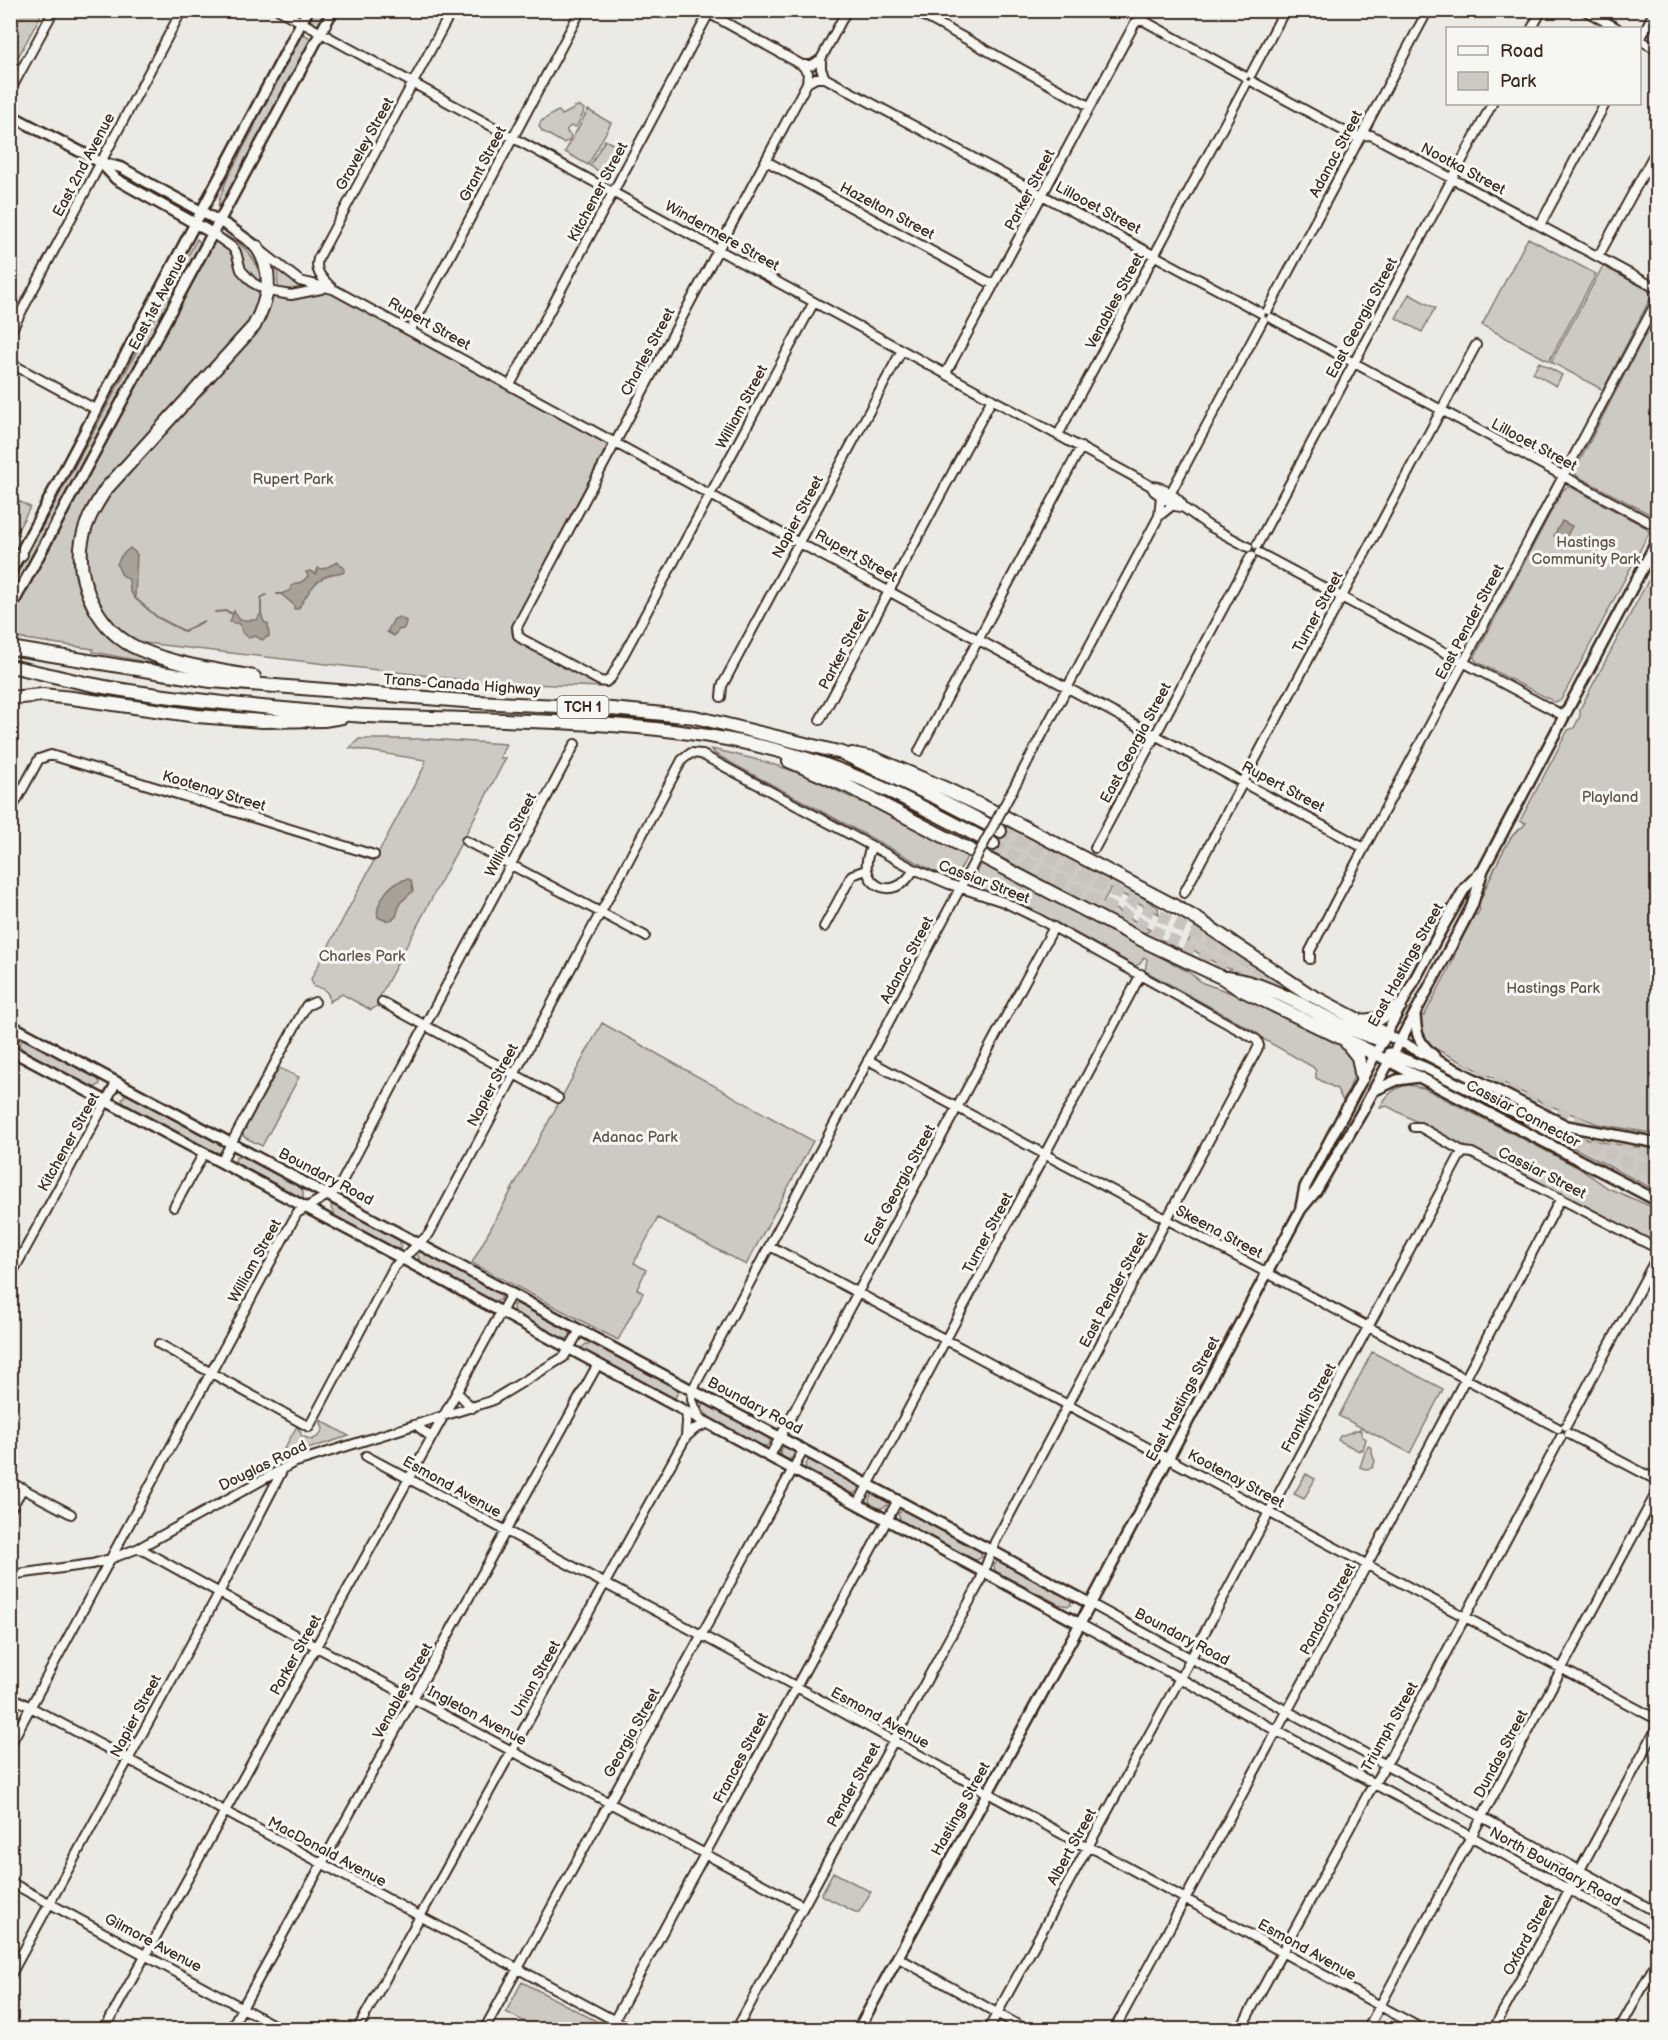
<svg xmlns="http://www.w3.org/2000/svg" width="1668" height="2040" font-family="'Balsamiq Sans',sans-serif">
<rect width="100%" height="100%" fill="#ebeae5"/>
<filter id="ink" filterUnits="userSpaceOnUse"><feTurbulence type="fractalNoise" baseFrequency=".0167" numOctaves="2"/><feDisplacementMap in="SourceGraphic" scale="12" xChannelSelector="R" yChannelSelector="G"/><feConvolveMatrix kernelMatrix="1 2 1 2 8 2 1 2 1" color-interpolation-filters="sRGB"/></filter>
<g filter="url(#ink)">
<path fill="#cdcac4" stroke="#847a71" stroke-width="1.5" d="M11 10 43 11 11 70 10 11Z
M314 11H328L321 24 317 25 310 20Z
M302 33 312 39 311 41 229 194 218 207 220 197 227 179 253 130 260 111Z
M580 106 584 109 583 114 576 127 571 126 567 129V132L571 136 569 141 563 143 542 131 539 126 541 121C547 119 553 112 559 111L562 115 574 109V107Z
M588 110 611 123 588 165 565 152Z
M605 140 622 149 607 176 590 166Z
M222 234C244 244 258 258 261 282L246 273 235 245Z
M1528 238 1596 274 1549 361 1482 325Z
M197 239 200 242 195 257 153 336 105 420 11 599V585Z
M215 239C234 250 234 255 241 275L293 298 321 292 333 294 608 444 512 627V633L517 640 601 687 481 682 145 643 128 650 152 661 151 663 93 652V649L11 637 10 622Z
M1603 266 1648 290 1652 295 1603 390 1551 362Z
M277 267 295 282 309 288 291 292 280 290 278 287Z
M1409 294 1435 308 1422 332 1396 318Z
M1657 312 1658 516 1655 517 1577 476 1574 472Z
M1539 362 1562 375 1556 386 1533 373Z
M1567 487H1571L1647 528 1649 533 1561 700 1555 702 1477 662 1474 658 1562 491Z
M11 497 30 507 11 543Z
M1657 564V1134L1598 1124 1543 1103 1432 1047 1427 1041 1425 1035 1376 1013 1386 1000 1424 1016 1451 965 1459 943 1474 913 1477 915 1480 909 1478 905C1489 882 1498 857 1512 836 1516 830 1522 829 1526 823L1520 821 1568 730 1574 728 1580 716V709Z
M359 739H427L506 744 500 758H506L379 998 378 1005 371 1010 342 994 329 1002C330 992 323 987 314 987L311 979 424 767 425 760 350 748Z
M711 749C745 756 779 764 810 778 834 788 854 802 879 808L966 855 967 857 957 875 950 878 931 870 735 765 714 753Z
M1009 823 1132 890 1158 908 1159 914 1111 888 1103 902 1150 930 1148 932 1141 933 993 853Z
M982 861 1187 971 1203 983 1243 997 1346 1047C1363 1063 1352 1084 1343 1101L1337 1089 1316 1078V1071L1313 1067 1263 1039 1256 1032 1145 971 1147 959 1144 957 1140 964 1135 966C1083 937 1031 906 974 886L972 880Z
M1196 926 1268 975 1296 991 1293 997 1212 961 1186 946Z
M1158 939 1166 941 1201 960 1160 943Z
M602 1023 813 1141 746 1265 658 1218 634 1263 646 1270 637 1289 643 1293 618 1340 472 1263Z
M23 1039H26L98 1077 100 1084 96 1087H91L22 1049 19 1045Z
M279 1068 299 1077 262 1146 244 1137 243 1133Z
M1408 1085 1424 1088 1579 1168 1608 1188 1657 1209V1244L1473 1148 1465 1147 1387 1106 1380 1108C1386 1095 1394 1087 1408 1085Z
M129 1094 216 1140 223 1146V1151L220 1153 211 1151 125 1105 122 1099 125 1095Z
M1562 1134 1608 1143 1657 1150V1187L1650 1185 1649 1187 1559 1140Z
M236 1156C250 1156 292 1177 301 1188 304 1193 303 1192 303 1197L300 1198 239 1165 235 1161Z
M333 1203 397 1237 400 1241 401 1248 394 1250 337 1219 331 1208Z
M421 1251H425L500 1292 502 1295 500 1300 494 1302 424 1265 421 1263 417 1254Z
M521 1302 569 1328 571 1332 569 1338 562 1339 514 1314 513 1305Z
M586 1344H597L681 1388 674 1399 580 1349Z
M1372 1352 1443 1389 1410 1453 1339 1416Z
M703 1401 769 1437 770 1443 766 1446H762L710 1418 701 1408Z
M320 1420 349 1436 279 1458 297 1426 302 1436 312 1440 319 1436 323 1429Z
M1360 1429 1362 1436 1366 1439 1363 1450 1360 1449 1359 1451 1338 1440 1340 1436Z
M1368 1446 1372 1448V1453L1375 1462 1372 1468 1365 1469 1360 1467 1365 1452Z
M780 1453a7 7 0 1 1 14 0a7 7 0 1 1-14 0Z
M809 1459 814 1460 858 1484V1490L855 1493H850L808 1471 805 1466Z
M1306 1474 1315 1479 1304 1499 1294 1494Z
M872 1494C879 1494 884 1496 888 1502L887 1506 879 1509 871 1505 869 1500Z
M903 1509 908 1510 980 1549 982 1557 977 1560 973 1559 901 1521 898 1514Z
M997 1561H1002L1068 1597 1071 1600V1605L1068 1606 1058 1604 995 1571 994 1566Z
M833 1872 871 1892 859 1912H855L821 1895Z
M522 1982 600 2023 597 2029H538L506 2012Z"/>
<path fill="#a8a198" stroke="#7c7167" stroke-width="1.5" d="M1562 521 1572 526 1564 541 1554 536Z
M130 548 137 554 135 598 130 591 129 580 121 574 117 564 121 556Z
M338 562 345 569 343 573C318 572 310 590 298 609H294V605L281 594 291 590V586L303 581 308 576 306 572 310 571 316 574 318 568 323 569Z
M234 611 240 620H257L261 613 264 622 268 624 269 636 262 640 255 636 249 638 242 632 240 624 230 622Z
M399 617 406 621 405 626 403 629 398 630 394 636 387 632 394 619Z
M408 879 411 880 413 891 400 903 396 917C389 922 385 921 378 917 375 905 387 887 398 882 401 880 405 880 408 879Z"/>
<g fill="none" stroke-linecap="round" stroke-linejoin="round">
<path stroke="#7c7167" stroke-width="2" d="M277 594H281
M135 598 157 617 184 631 204 621
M215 612 226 611 233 614
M261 613V598L266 595"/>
<path stroke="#c8c4bd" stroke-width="12" stroke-dasharray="12 6" stroke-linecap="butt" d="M1000 831 1276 977
M993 844 1245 980
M1351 1035 1398 1056
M1459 1067 1618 1141 1658 1155
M1539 1121 1625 1161 1658 1172"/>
<g stroke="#3b2a1e" stroke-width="12">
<path id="minor" d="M279 10 1151 486 1154 491 1175 506 1184 508 1209 526 1248 547
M703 10 802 65 808 73 807 83 517 627 518 635 522 639 600 681 606 682 611 678 814 302
M913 10 1089 106
M1126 10 1133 14 1140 10
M1584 10 1617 28
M1532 28 1542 10
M1640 40 1655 10
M1640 40 1658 50
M821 59V69L825 78
M802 65H812L821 59 847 10
M1251 74 1285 10
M1253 82 1353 136 1371 135 1658 289
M807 83 816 78H825L1261 313
M10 91 54 10
M766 161 994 285
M1540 225 1605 104
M212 233 232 247 236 252 241 270 253 283 268 291 291 295 321 289
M260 250 300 281 333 289 718 499 1364 848
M1598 257 1658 147
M332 288C323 279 314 272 318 259L452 10
M1268 310 1428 10
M1271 318 1658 527
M410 331 581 10
M10 333 182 10
M10 363 97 410
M946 373 1135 23 1141 20 1146 22 1244 76
M510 385 710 11
M1058 435 1246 84
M1151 486C1163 486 1180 498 1184 508
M1170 494 1263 320
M1159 516 1161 496
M1257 545 1492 104
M1259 553 1564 716
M721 697 722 686 902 350
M820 720 992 399
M919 751 1081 447
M1004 806 1159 516 1174 504
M10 812 39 759 51 755 374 855
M466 841 645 936
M872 846C852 883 894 907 914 869
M1095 848 1251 556
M1184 893 1476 345
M824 927 852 875 866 870
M1310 959V951L1338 897 1658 299
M382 1002 558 1098
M10 1045 19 1030
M868 1060 1558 1428
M1414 1127H1420L1464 1152 1472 1153 1658 1249
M221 1162 306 1006 315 1002
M174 1207 204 1153
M770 1246 1658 1720
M10 1277 116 1083
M159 1344 309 1427 394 1267 429 1234 682 760 691 753 701 754 914 869 949 884 1004 902 1037 918 1257 1040 1259 1046 995 1542 979 1584 736 2030
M457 1392 472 1408
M686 1411 687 1422 686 1436
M700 1419 692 1400 693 1389 973 864
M416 1425 431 1437
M1566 1426 1658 1255
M1569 1434 1658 1481
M366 1456 748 1660 1080 1844 1098 1851 1424 2030
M770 1456 1054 927
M10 1482 71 1514
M858 1504 1141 974
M10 1510 23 1488
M139 1548 324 1651 803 1906
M10 1575 92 1564 110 1559 139 1548 293 1463 491 1401 564 1357 580 1330
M1091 1604 1658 1913
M1080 1624 1658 1938
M10 1696 632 2030
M10 1745 297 1213 338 1189 575 744
M10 1882 283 2030
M897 1957 1027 2030
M10 1976 219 1593 283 1469
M104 2030 511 1294
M230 2030 598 1364
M357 2030 686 1437 695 1429 708 1423
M484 2030 804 1449
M609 2030 898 1500
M988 2030 1191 1658 1459 1157 1464 1152
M1114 2030 1371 1557 1561 1198
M1240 2030 1369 1792 1391 1756 1561 1437
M1367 2030 1658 1490
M1493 2030 1658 1726
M1619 2030 1658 1959"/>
</g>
<g stroke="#3b2a1e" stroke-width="14">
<path id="major" d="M10 115 100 162 122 168 152 185 228 226 257 247
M102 164 116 179 212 233
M10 573 308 10
M10 609 333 10
M1415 1014C1416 1035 1418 1042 1434 1056
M10 1025 1091 1604
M1385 1034 1567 1126 1658 1143
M10 1050 403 1259 1080 1624
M1389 1053 1426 1068 1510 1110 1524 1116 1553 1123
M1375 1054 1658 1201
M1373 1091 1397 1080 1419 1077
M1301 1207 1305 1187 1441 930 1465 888 1481 872
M858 2030 1074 1635 1301 1209 1316 1191 1363 1110 1449 950 1472 906 1483 870 1506 826 1658 539"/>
</g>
<g stroke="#3b2a1e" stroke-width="16">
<path id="highway" d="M10 562 21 554
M10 648 211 681 477 702 601 708 695 717 842 753 935 797 1000 831
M10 666C43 673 76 682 110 688 189 701 271 708 351 715 378 717 405 717 432 718 553 722 677 721 794 755 865 775 928 810 993 844
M254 677C216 670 175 665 139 649 101 633 78 588 81 548 83 526 94 507 106 489L254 326C268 299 275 274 257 247
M10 698 42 695 72 698 197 716 262 721 324 720 342 717
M852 754 874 758 942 787 1007 818 1169 903 1200 921 1307 993 1385 1034
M789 761 849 787 1148 943 1223 978 1236 987 1375 1054
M1227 978C1280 984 1330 1027 1382 1040
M1361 1021 1379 1019 1400 1006
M1346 1042 1358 1057 1362 1078"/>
</g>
<use href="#minor" stroke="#f6f6f2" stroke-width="8"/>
<use href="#major" stroke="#f6f6f2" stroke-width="9"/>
<use href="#highway" stroke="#f6f6f2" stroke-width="12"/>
<g stroke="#3b2a1e" stroke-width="12" stroke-linecap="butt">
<path id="minor-bridge" d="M973 864 1004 806"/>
</g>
<use href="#minor-bridge" stroke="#f6f6f2" stroke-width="8"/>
</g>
</g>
<g text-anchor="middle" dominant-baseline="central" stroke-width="6" stroke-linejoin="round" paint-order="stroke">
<rect fill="#f6f6f2" stroke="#73675e" stroke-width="1.5" x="557.5" y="696" width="51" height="22" rx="4.5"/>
<g font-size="14" font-weight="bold" fill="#3b2a1e">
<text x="583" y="707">TCH 1</text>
</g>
<g font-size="15" fill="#3b2a1e" stroke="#f6f6f2">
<text transform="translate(365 144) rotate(-61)">Graveley Street</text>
<text transform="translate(1336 154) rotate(-62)">Adanac Street</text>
<text transform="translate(483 164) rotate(-62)">Grant Street</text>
<text transform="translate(84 165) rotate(-62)">East 2nd Avenue</text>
<text transform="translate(1463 169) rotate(28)">Nootka Street</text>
<text transform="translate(1030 190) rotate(-62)">Parker Street</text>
<text transform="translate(598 192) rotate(-62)">Kitchener Street</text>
<text transform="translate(1098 208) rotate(28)">Lillooet Street</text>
<text transform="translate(887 211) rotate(28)">Hazelton Street</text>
<text transform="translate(722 236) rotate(29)">Windermere Street</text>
<text transform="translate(1115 301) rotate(-62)">Venables Street</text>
<text transform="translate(158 302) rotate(-62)">East 1st Avenue</text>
<text transform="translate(1362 318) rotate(-62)">East Georgia Street</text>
<text transform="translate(429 324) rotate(29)">Rupert Street</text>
<text transform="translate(648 352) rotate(-62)">Charles Street</text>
<text transform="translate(742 407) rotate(-62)">William Street</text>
<text transform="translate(1534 445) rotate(28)">Lillooet Street</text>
<text transform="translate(798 517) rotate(-62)">Napier Street</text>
<text transform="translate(856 556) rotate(29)">Rupert Street</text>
<text transform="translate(1318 612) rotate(-62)">Turner Street</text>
<text transform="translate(1470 622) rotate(-62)">East Pender Street</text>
<text transform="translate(844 649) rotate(-62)">Parker Street</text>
<text transform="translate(462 685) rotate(4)">Trans-Canada Highway</text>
<text transform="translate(1136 743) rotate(-62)">East Georgia Street</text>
<text transform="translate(1283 787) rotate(28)">Rupert Street</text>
<text transform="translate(214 791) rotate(17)">Kootenay Street</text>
<text transform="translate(511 835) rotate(-62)">William Street</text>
<text transform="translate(984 882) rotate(21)">Cassiar Street</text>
<text transform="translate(907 960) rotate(-62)">Adanac Street</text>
<text transform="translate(1406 965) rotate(-61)">East Hastings Street</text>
<text transform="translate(493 1085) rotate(-62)">Napier Street</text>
<text transform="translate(1523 1114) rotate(28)">Cassiar Connector</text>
<text transform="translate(69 1142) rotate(-61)">Kitchener Street</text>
<text transform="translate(1542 1173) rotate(27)">Cassiar Street</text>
<text transform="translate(326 1177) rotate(28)">Boundary Road</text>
<text transform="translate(900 1185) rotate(-62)">East Georgia Street</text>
<text transform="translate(1219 1232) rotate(28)">Skeena Street</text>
<text transform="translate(988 1233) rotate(-62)">Turner Street</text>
<text transform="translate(255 1261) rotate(-61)">William Street</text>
<text transform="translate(1114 1290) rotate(-62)">East Pender Street</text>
<text transform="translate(1183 1399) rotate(-62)">East Hastings Street</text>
<text transform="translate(755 1406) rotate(28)">Boundary Road</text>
<text transform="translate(1309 1408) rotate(-62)">Franklin Street</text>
<text transform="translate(263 1466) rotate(-26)">Douglas Road</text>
<text transform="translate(1236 1479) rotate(28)">Kootenay Street</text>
<text transform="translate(452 1487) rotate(29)">Esmond Avenue</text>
<text transform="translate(1328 1609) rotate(-62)">Pandora Street</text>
<text transform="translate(1182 1637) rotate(28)">Boundary Road</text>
<text transform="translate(296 1655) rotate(-61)">Parker Street</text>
<text transform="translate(536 1679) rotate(-61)">Union Street</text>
<text transform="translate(403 1691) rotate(-61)">Venables Street</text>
<text transform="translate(136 1716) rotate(-62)">Napier Street</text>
<text transform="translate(477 1716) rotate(28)">Ingleton Avenue</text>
<text transform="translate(880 1718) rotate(29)">Esmond Avenue</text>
<text transform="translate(1390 1727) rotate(-61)">Triumph Street</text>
<text transform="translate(632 1733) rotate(-61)">Georgia Street</text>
<text transform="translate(1501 1754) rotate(-62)">Dundas Street</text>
<text transform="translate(741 1758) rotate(-62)">Frances Street</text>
<text transform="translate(854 1785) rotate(-61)">Pender Street</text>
<text transform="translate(961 1809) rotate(-61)">Hastings Street</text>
<text transform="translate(1072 1847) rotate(-61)">Albert Street</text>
<text transform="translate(327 1852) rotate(28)">MacDonald Avenue</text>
<text transform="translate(1555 1867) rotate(29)">North Boundary Road</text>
<text transform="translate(1529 1935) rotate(-61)">Oxford Street</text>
<text transform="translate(153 1943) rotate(28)">Gilmore Avenue</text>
<text transform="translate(1307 1950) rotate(29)">Esmond Avenue</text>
</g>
<g font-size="15" fill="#605248" stroke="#f6f6f2">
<text x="293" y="479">Rupert Park</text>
<text x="1586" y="542">Hastings<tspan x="1586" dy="17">Community Park</tspan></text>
<text x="1610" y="797">Playland</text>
<text x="362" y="956">Charles Park</text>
<text x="1553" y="988">Hastings Park</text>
<text x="635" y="1137">Adanac Park</text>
</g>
</g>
<rect width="1668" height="2040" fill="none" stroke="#f6f6f2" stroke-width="36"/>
<rect x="18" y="18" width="1632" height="2004" fill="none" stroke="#3b2a1e" stroke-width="2" filter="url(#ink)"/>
<rect x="1446" y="27" width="195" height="78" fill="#f6f6f2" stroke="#aba49d" stroke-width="1.5"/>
<rect x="1458" y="46" width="30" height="9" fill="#f6f6f2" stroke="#aba49d" stroke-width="1.5"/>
<text x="1500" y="57" font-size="18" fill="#3b2a1e">Road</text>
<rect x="1458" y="72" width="30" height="18" fill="#cdcac4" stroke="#aba49d" stroke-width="1.5"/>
<text x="1500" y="87" font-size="18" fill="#3b2a1e">Park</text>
</svg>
